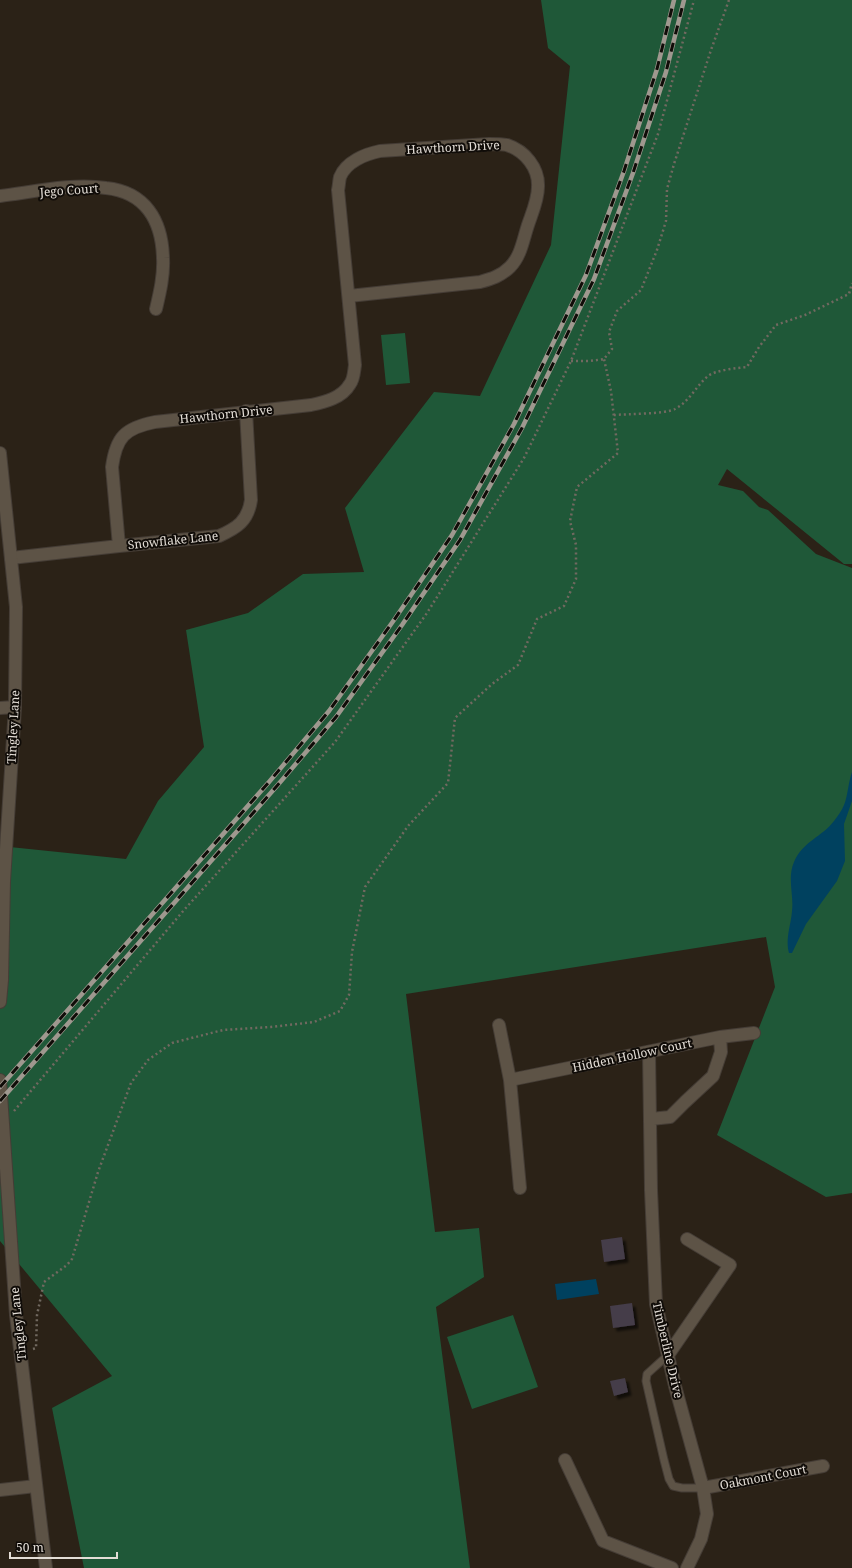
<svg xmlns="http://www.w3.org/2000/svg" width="852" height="1568" font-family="'Noto Serif',serif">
<defs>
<filter id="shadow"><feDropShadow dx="3.5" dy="3.5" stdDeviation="1" flood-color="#0009"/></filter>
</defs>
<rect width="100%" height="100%" fill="#2b2217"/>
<path fill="#1f5838" d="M541 0H852V564H844L727 469 718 485 743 491 759 507 768 510 816 554 852 568V1193L826 1197 717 1135 775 987 766 937 406 994 435 1232 479 1228 484 1277 436 1307 470 1568H84L52 1408 112 1376 0 1241V846L126 859 158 801 204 747 186 630 248 613 303 574 364 572 345 508 434 392 480 396 551 245 570 66 548 48Z
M405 333 410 383 386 385 381 335Z
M513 1315 538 1387 472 1409 447 1337Z"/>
<path fill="#00415f" d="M852 772V801L844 824 845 861 837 881 806 924 792 953H789C785 939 791 925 792 911 794 895 787 878 794 862 803 841 822 837 834 821 838 816 842 810 844 805 848 795 848 783 852 772Z
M596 1279 599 1294 557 1300 555 1284Z"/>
<path fill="#443c49" filter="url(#shadow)" d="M622 1237 625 1259 604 1262 601 1240Z
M632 1303 635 1325 613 1328 610 1306Z
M625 1378 628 1392 614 1396 610 1381Z"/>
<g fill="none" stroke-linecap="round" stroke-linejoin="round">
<g stroke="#453d36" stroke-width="9">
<path id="lane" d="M668 1355 647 1374 646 1381 664 1460 669 1479 673 1486 682 1488H703"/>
</g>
<g stroke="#453d36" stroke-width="14">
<path id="street" d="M0 196C33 192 72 183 106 188 145 192 162 220 163 258 164 275 160 292 156 309
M119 546 112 467C116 437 125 428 155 422L311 405C325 402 342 398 350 384 354 379 354 371 355 365L338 190C339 186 339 181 340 177 346 162 365 154 380 151L489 144C495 144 502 144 507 145 525 151 539 168 538 187 538 200 532 213 528 225 523 240 521 256 510 267 501 276 491 279 480 282L349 296
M11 558 119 546 219 536C237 528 248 521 251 500L246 411
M0 708 15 707
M499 1025 510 1080 520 1188
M649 1052 651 1190 656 1304 675 1386 703 1488 707 1514 701 1539 687 1568
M510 1080 720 1037 754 1033
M651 1119 670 1117 685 1102 713 1076 721 1052 720 1037
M668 1355 730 1265 687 1239
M565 1460 603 1541 672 1568
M703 1488 823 1466
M0 1490 36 1486"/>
</g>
<g stroke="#453d36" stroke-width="14">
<path id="secondary" d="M0 453 16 607 15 707 4 881 2 980 0 1002
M0 1080 16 1315 46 1568"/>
</g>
<path stroke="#716960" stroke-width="2.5" stroke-dasharray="2 3" stroke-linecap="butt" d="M571 361H590L604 359 612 349 609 332 617 311 641 290 657 250 666 221 667 189 674 164 711 50 729 0
M614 415C627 414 665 414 675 409 690 401 696 386 708 376 716 370 737 368 747 367L759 347 776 325 805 315 849 294 852 283
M14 1111 184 910 335 742 427 613 524 458 571 361 658 134 694 0
M33 1349 36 1348 37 1315 44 1282 67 1265 72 1259 98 1172 131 1083 148 1060 172 1043 223 1030 271 1027 314 1022 340 1011 349 995 352 952 365 887 408 826 448 783 455 718 492 684 518 665 537 619 564 606 576 579V545L570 521 577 487 618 453 611 391 604 359"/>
<use href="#lane" stroke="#5d5346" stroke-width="7"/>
<use href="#street" stroke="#5d5346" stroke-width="12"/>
<use href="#secondary" stroke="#5d5346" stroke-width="12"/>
<g stroke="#9f988f" stroke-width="4.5">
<path id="rail" d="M0 1087 269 782 329 711 394 620 452 535 514 424 586 275 624 171 657 69 674 0
M0 1101 276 787 336 717 402 625 460 540 522 428 594 279 633 173 666 72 684 0"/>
</g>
<use href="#rail" stroke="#100c08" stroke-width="3" stroke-dasharray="9" stroke-linecap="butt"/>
</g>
<g text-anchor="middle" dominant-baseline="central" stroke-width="4" stroke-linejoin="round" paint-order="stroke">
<g font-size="12" fill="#e3ddd6" stroke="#100c08">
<text transform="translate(453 147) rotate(-3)">Hawthorn Drive</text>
<text transform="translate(69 190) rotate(-4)">Jego Court</text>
<text transform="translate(226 414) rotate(-6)">Hawthorn Drive</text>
<text transform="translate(173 540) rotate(-6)">Snowflake Lane</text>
<text transform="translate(13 727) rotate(-87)">Tingley Lane</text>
<text transform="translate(632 1055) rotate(-12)">Hidden Hollow Court</text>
<text transform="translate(18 1324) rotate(-96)">Tingley Lane</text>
<text transform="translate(668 1350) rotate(77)">Timberline Drive</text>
<text transform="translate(763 1477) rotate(-11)">Oakmont Court</text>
</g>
</g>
<path d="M10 1552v6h107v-6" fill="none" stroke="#e3ddd6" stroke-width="2"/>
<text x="16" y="1552" font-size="12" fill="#e3ddd6" stroke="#100c08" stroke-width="3" paint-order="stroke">50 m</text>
</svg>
